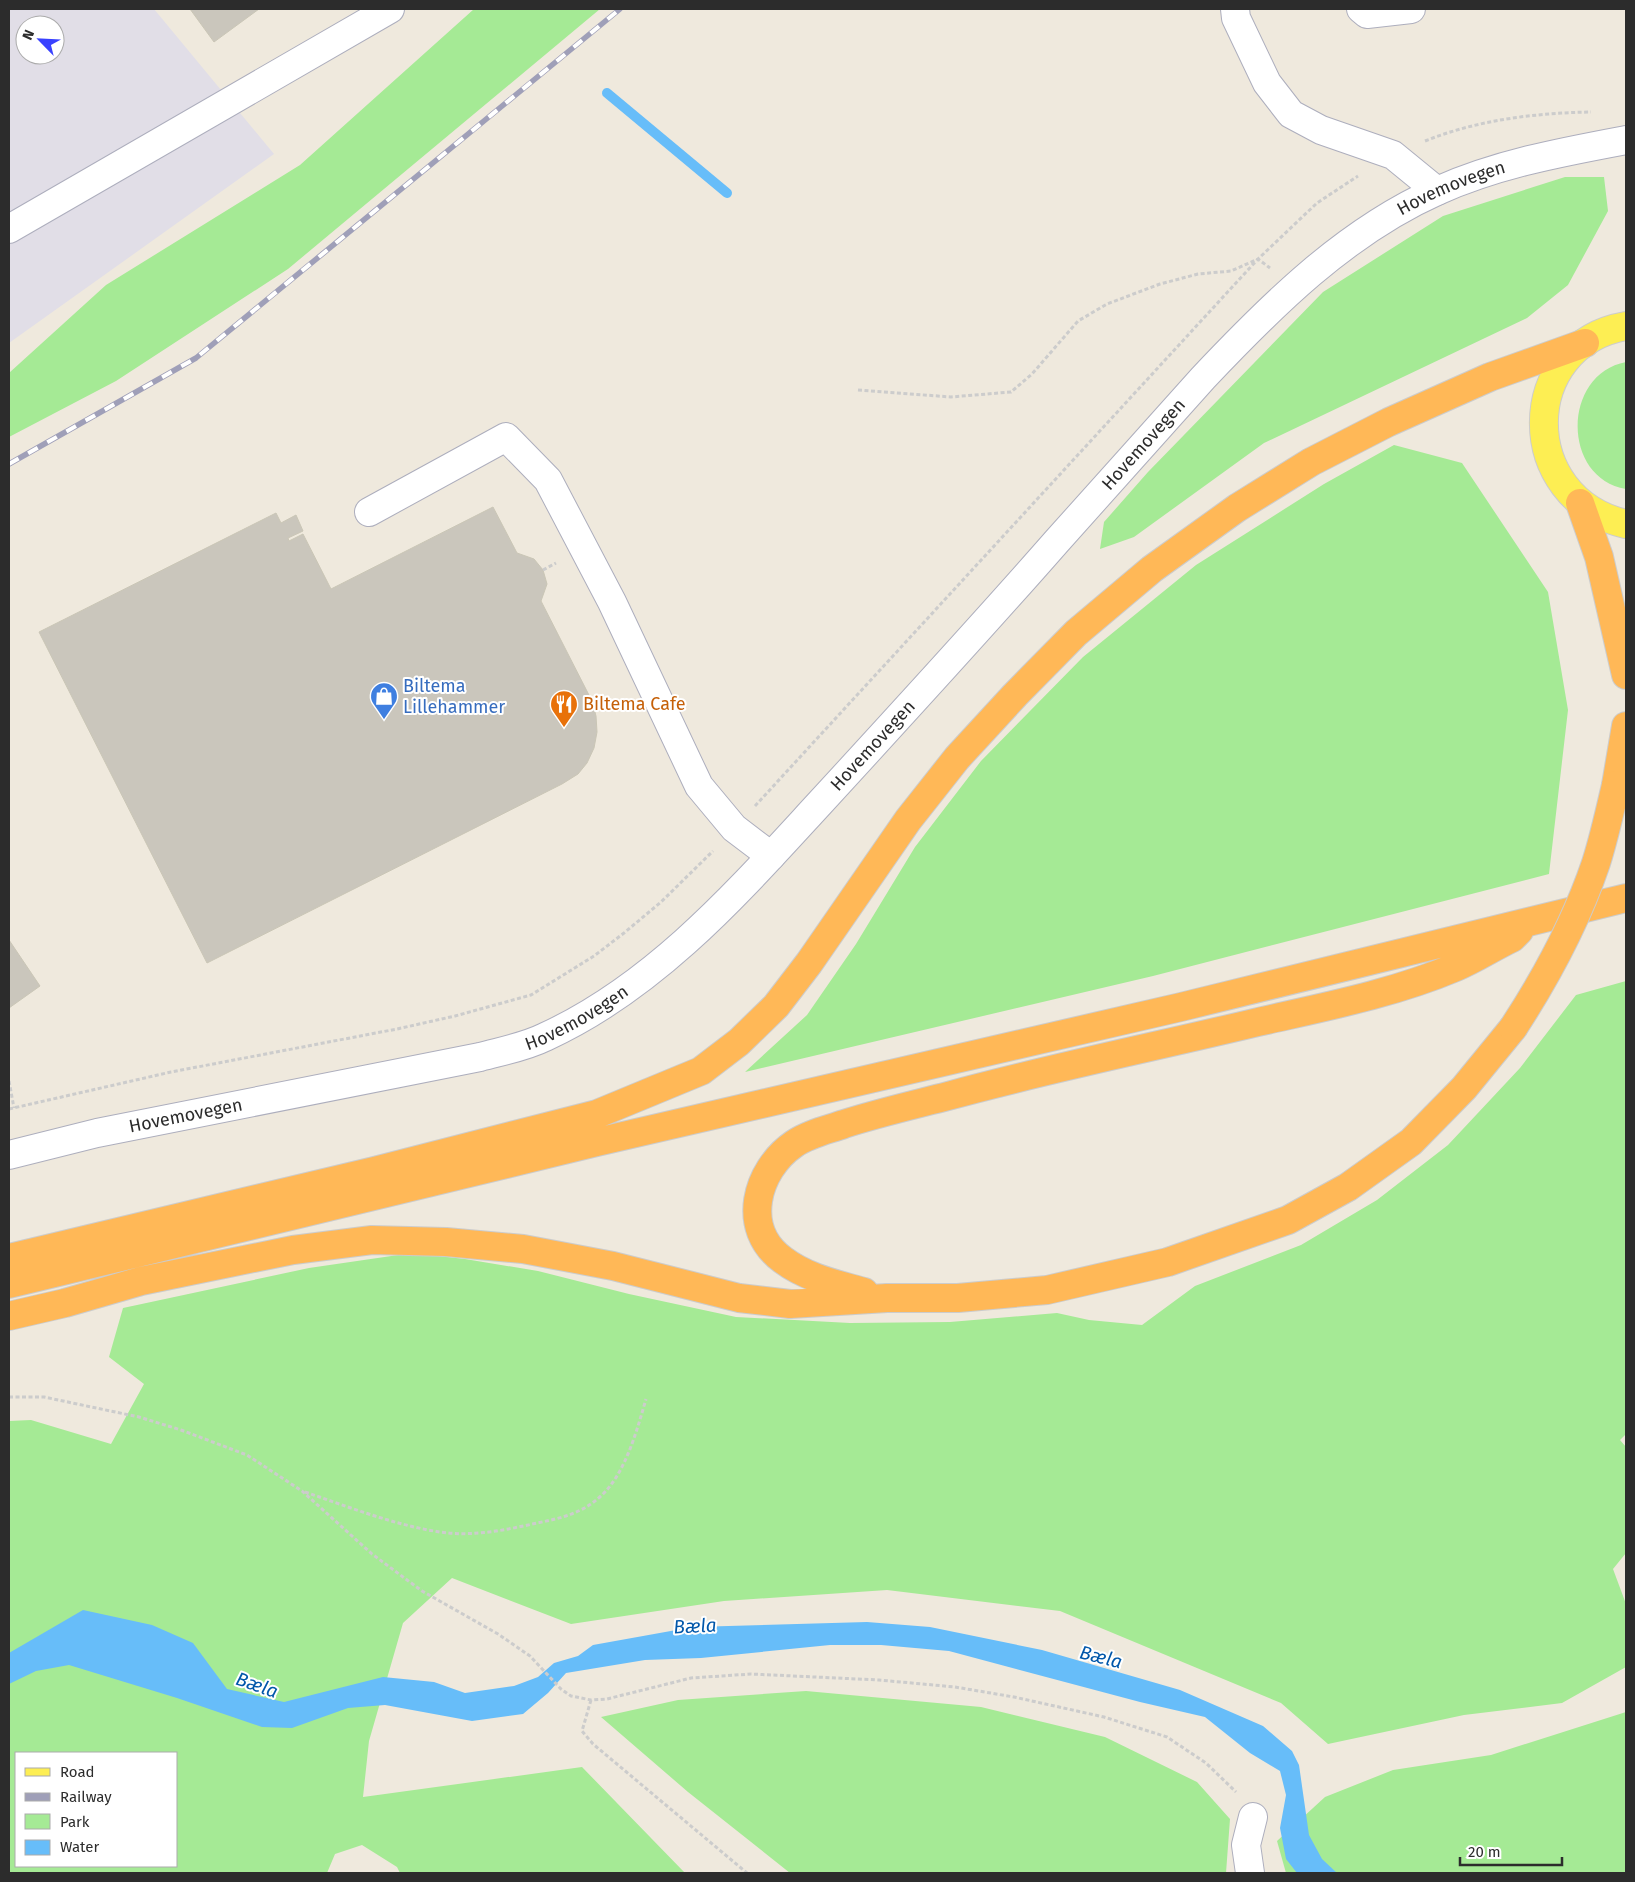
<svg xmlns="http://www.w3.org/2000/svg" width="1635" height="1882" font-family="'Fira Sans',sans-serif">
<rect width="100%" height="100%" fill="#efe9dd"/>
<path fill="#e1dee7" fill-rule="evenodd" d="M9 9H154L274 154 9 343ZM25 25H55V55H25Z"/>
<path fill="#a5ea95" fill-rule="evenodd" d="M474 9H600L288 269 116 381 9 437V373L106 285 300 165Z
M1565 177H1604L1608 211 1568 285 1527 318 1264 443 1134 537 1100 549 1104 522 1148 472 1323 292 1443 216Z
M1626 362V489C1561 478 1562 374 1626 362Z
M1394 445 1462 463 1548 592 1568 710 1549 874 1153 976 745 1072 807 1015 856 944 915 847 981 761 1083 657 1196 565 1324 484Z
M1626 981V1434L1620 1440 1626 1447V1553L1613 1569 1626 1604V1667L1562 1703 1464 1715 1328 1744 1281 1703 1060 1611 887 1590 724 1601 571 1624 452 1578 403 1623 369 1741 363 1797 582 1767 685 1873H400L397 1867 362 1845 335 1854 327 1873H9V1421L31 1420 111 1444 144 1384 109 1357 123 1308 309 1268 412 1253 465 1259 538 1271 629 1294 736 1317 850 1323 950 1322 1057 1313 1089 1320 1142 1325 1195 1286 1301 1245 1377 1200 1448 1145 1520 1068 1576 995ZM16 1753H176V1866H16Z
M806 1691 981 1707 1105 1737 1197 1782 1230 1819 1226 1873H790L688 1792 601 1717 678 1700Z
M1626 1712V1873H1286L1277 1841 1325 1797 1393 1770 1491 1755Z"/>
<path fill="#67bdf9" d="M83 1610 152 1625 193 1643 227 1689 284 1702 383 1677 434 1682 465 1693 514 1686 538 1677 554 1663 578 1656 593 1645 693 1627 867 1622 930 1627 1042 1650 1180 1690 1263 1726 1292 1751 1299 1765 1309 1835 1322 1859 1337 1873H1297L1286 1859 1280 1828 1286 1795 1280 1771 1250 1753 1205 1717 1140 1702 949 1651 881 1645H830L701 1658 645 1660 566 1673 548 1693 523 1714 472 1721 385 1705 348 1708 292 1728 262 1727 177 1698 69 1665 36 1671 9 1684V1653Z"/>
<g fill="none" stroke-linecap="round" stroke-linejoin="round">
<path stroke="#67bdf9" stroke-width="10" d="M607 93 727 193"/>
</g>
<path fill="#cac6bc" stroke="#cac6b6" d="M190 9H259L214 42Z
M493 507 517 553 534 559 543 570 547 584 541 601 592 701 596 716 597 732 594 748 587 763 578 774 562 784 207 963 39 632 276 513 281 523 296 515 303 531 288 538 289 541 303 534 331 589Z
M9 940 40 986 9 1008Z"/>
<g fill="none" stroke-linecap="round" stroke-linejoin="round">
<g stroke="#adaebd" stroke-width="30">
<g id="minor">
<path d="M1235 9 1236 18 1267 83 1291 114 1321 130 1393 155 1437 191"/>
<path d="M1361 9 1367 14 1411 9"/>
<path d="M9 229 390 9"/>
<path d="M369 512 506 437 548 480 612 602 699 786 734 828 771 856"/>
<path id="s1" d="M9 1155 97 1133 480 1057C502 1051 525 1047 545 1037 656 986 738 892 819 804 899 717 979 630 1057 541 1106 487 1154 432 1203 378 1271 306 1345 232 1437 191 1497 164 1562 152 1626 140"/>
<path d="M1250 1873 1246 1845 1253 1817"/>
</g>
</g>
<g stroke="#ccc" stroke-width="30">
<path id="major" d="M1626 326C1517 345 1516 499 1626 524"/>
</g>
<g stroke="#ccc" stroke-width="30">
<path id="highway" d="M1580 503 1599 557 1626 675
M1616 785 1626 726
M9 1258 374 1171 597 1114 701 1071 739 1042 776 1006 809 963 908 820 957 758 1015 695 1076 633 1152 569 1237 508 1311 462 1389 422 1490 377 1585 343
M9 1284 597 1142 1181 1007 1626 898
M864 1292C836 1284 807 1278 783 1260 740 1229 756 1170 794 1144 808 1134 827 1130 844 1124 878 1113 913 1105 948 1096 1050 1068 1154 1047 1258 1022 1324 1007 1392 994 1456 967 1475 959 1493 947 1512 938L1519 931
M9 1316 65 1303 141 1281 293 1250 372 1240 446 1242 523 1249 613 1266 739 1298 790 1304 887 1298H958L1047 1290 1168 1262 1288 1220 1348 1187 1411 1142 1464 1088 1513 1028"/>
</g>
<path stroke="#ccc" stroke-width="3" stroke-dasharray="4 2.5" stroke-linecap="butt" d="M1425 141C1477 120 1535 113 1591 112
M858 390 951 397 1011 392 1032 374 1078 321 1107 304 1160 284 1198 274 1231 271 1258 259 1270 268
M543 570 556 563
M755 806 1258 259 1317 203 1358 176
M9 1081 14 1108
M9 1109 171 1072 397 1029 455 1016 531 995 594 956 624 933 661 902 713 851
M9 1397H44L139 1417 181 1430 247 1455 302 1491 372 1554 422 1591 498 1634 530 1656 561 1689 571 1696 591 1700 607 1699 691 1678 751 1674 879 1680 955 1687 1014 1697 1104 1717 1167 1737 1206 1763 1236 1792
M305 1492C349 1507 394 1525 440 1532 472 1537 506 1530 537 1523 562 1518 583 1513 602 1495 626 1472 637 1430 646 1399
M591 1700 582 1731 593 1744 747 1873"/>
<use href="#minor" stroke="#fff" stroke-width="28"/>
<use href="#major" stroke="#fdee53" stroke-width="28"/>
<use href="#highway" stroke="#ffb857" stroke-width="28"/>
<g stroke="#9f9fb8" stroke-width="5.5">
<path id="rail" d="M9 464 196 358 620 9"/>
</g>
<use href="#rail" stroke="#fff" stroke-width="4" stroke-dasharray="11" stroke-linecap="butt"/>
<g stroke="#ccc" stroke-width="30" stroke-linecap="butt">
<path id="highway-bridge" d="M1513 1028C1547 976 1576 922 1596 863 1604 838 1610 811 1616 785"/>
</g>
<use href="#highway-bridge" stroke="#ffb857" stroke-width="28"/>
</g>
<defs>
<g id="shop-pin" transform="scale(1.4375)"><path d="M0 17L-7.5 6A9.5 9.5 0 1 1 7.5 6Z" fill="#3f7fe0" stroke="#fff"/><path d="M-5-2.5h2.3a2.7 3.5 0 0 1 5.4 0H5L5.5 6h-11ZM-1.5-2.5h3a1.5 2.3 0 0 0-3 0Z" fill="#fff"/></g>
<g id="restaurant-pin" transform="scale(1.4375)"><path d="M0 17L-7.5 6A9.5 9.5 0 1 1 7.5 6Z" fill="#e8710a" stroke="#fff"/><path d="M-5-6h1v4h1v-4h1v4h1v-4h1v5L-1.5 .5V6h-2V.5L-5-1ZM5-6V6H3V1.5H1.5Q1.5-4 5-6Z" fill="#fff"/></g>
</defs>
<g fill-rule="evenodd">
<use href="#shop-pin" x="384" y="696"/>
<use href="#restaurant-pin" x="564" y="704"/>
</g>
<g text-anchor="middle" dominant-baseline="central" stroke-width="4" stroke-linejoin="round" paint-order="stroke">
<g font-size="18" fill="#2c2c2c" stroke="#fff">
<text stroke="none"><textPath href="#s1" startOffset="1801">Hovemovegen</textPath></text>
<text stroke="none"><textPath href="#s1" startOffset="1396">Hovemovegen</textPath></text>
<text stroke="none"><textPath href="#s1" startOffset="991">Hovemovegen</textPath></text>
<text stroke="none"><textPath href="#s1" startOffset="586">Hovemovegen</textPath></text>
<text stroke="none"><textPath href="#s1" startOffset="181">Hovemovegen</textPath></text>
</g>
<g font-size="18" fill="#366cbe" stroke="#fff" text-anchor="start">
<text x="403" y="686">Biltema<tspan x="403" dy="21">Lillehammer</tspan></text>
</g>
<g font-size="18" fill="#c56008" stroke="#fff" text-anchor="start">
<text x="583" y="704">Biltema Cafe</text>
</g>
<g font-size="19" font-style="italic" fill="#0157aa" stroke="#fff">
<text transform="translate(695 1626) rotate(-3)">Bæla</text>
<text transform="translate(1101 1657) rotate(14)">Bæla</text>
<text transform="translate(257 1685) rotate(19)">Bæla</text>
</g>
</g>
<rect width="1635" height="1882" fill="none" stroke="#2c2c2c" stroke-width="20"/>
<rect x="15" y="1752" width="162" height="115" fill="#ffffff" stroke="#ababab"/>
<rect x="25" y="1768" width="25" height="8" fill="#fdee53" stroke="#ababab"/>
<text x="60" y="1777" font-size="15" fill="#2c2c2c">Road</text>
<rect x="25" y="1793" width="25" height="8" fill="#9f9fb8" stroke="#ababab"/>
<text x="60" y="1802" font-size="15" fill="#2c2c2c">Railway</text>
<rect x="25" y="1814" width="25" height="15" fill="#a5ea95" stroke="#ababab"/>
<text x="60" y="1827" font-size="15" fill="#2c2c2c">Park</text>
<rect x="25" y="1840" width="25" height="15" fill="#67bdf9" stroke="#ababab"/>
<text x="60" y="1852" font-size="15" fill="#2c2c2c">Water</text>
<g transform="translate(40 40) rotate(294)"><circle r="24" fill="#ffffff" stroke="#ababab"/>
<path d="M0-4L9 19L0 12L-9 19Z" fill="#3941ff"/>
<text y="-8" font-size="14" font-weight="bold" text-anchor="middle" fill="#2c2c2c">N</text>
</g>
<path d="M1460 1857v8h102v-8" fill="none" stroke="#2c2c2c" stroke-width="2.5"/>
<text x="1468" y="1857" font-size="15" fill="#2c2c2c" stroke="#ffffff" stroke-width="4" paint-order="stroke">20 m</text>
</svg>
